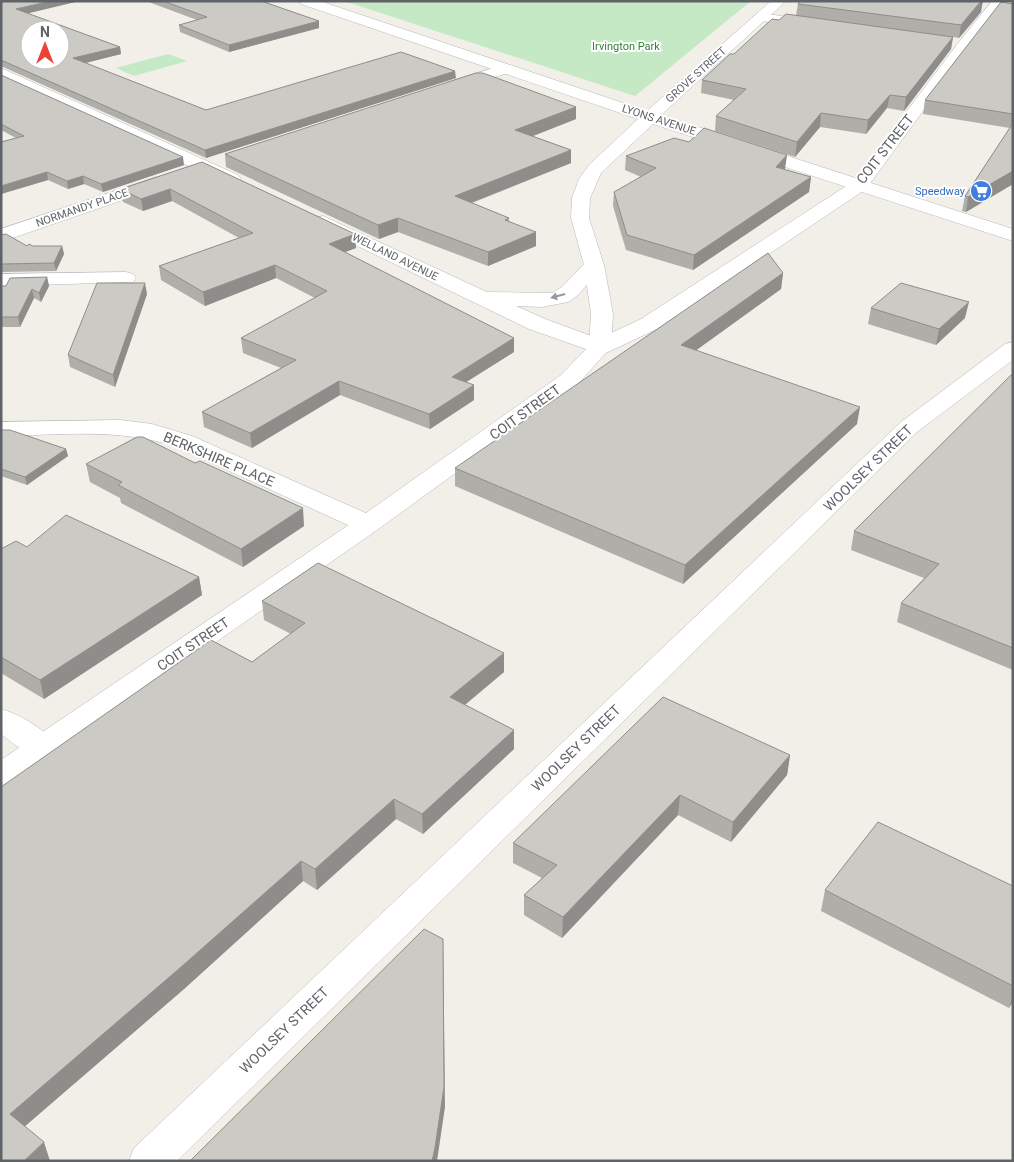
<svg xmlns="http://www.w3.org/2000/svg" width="1014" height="1162" font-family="Roboto,sans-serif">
<rect width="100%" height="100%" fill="#f1efe8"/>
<path fill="#c5e8c5" d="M344 1H751L635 96Z
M168 54 187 61 134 76 116 68Z"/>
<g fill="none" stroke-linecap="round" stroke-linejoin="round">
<g stroke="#b5b8bc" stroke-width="1">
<path id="minor" d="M992 1H1007L969 48 866 189H854L851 185 854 181 959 42Z
M760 13 816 21 823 25 816 29 755 20 753 17Z
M506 64 514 69 511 72 452 91 444 86 446 83Z
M1 68 238 175 241 179 238 183H226L1 79Z
M157 177 163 178 166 182 163 186 1 242V229Z
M323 216 487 292 553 293 563 286 587 261 594 259 601 261 604 265 601 269 578 295 568 302 542 307 516 306 545 319 608 342 611 347 608 352 600 354 529 329 316 226 313 222 316 218Z
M126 272 133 274 136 278 133 282 1 286V274Z
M1013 342V360L917 432 177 1161H129L134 1148 901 422 1005 344Z
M120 420 152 424 192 436 377 518 381 524 377 530 368 532 359 530 174 446C119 428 59 435 1 436V422Z
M1 709C20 714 48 731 58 748L53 756C32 762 18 746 1 734Z"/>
</g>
<g stroke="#b5b8bc" stroke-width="1">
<path id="tertiary" d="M860 180 866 181 869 185 866 189 657 329 608 352 600 354 592 352 589 347 592 342 641 319 854 181Z"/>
</g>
<g stroke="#b6babf" stroke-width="1">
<path id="secondary" d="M299 1H320L647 111 771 1H786L661 115 1013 229V241L653 124 601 173 590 198 589 218 604 265 613 314 611 347 577 385 377 530 12 784 1 787V760L359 518 561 375 589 346 591 314 584 265 571 218 572 198 579 179 589 165 638 119 301 4Z"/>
</g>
<use href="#minor" fill="#fff" fill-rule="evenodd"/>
<use href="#tertiary" fill="#fff" fill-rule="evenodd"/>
<use href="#secondary" fill="#fff" fill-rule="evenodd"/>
</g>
<path fill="#afaea9" d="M1 1 28 14 120 47 121 54 84 63 206 110 456 78 206 158 1 66Z
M146 1H261L319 21V28L229 52 180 32 179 25 197 20Z
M798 4 981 12 959 38 953 37 951 49 904 111 887 108 866 134 820 127 795 157 715 131 716 116 734 100 701 93 702 80 779 20 796 15Z
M1013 4V184L966 212 962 211 965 196 1010 128 923 114 925 100Z
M1 75 184 165 103 192 84 184 68 189 48 180 1 194V142L16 138 1 130Z
M576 107V119L533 136 571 150V163L472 203 509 218V221L536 246 488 266 398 232 379 239 226 167 225 154Z
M689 142 787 155 784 170 811 177 809 192 693 270 626 250 613 206 614 192 641 177 625 170 626 156Z
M202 162 355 234 356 248 344 252 514 338V352L466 382 474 385V400L430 429 340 395 252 448 204 427 202 412 281 368 243 353 241 338 315 298 276 278 205 306 161 280 159 266 239 238 172 201 143 211 123 202 121 189Z
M1 235 27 246H62L64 254 56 271 1 272Z
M783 273 781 289 696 350 857 424 683 584 455 486V468Z
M47 277 49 286 41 302 34 298 20 327H1V286H6Z
M147 294 115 387 70 367 68 355Z
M871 308 965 318 936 345 868 324Z
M1013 373V670L897 622 901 603 924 578 851 550 854 531Z
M1 430 66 449 68 456 27 485 1 476Z
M86 464 304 526 243 567 121 503 120 498 90 482Z
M27 547 199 577 202 595 44 699 1 673V549Z
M262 601 504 653V672L465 705 514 730V749L423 834 396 819 317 890 303 881 184 989 25 1126 1 1161 252 662 291 634 264 620Z
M790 755 787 775 731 842 678 815 562 938 524 915V895L542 878 513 863V843Z
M1013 886V1001L1009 1008 821 911 825 890Z"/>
<path fill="#8f8d8a" d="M51 1H80L17 16 16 9Z
M981 1H983L981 12 959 38 961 25Z
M319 21V28L229 52V45Z
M953 37 951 49 904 111 906 97Z
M120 47 121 54 74 66 73 58Z
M455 71 456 78 206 158 205 150Z
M890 95 887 108 866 134 868 120Z
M576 107V119L515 143V130Z
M821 113 820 127 795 157 797 142Z
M571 150V163L455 209V196Z
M787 155 785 169 775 182 776 167Z
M183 157 184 165 103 192 101 184Z
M1013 171V184L966 212 968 197Z
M47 172 48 180 1 194V186Z
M83 176 84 184 68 189 67 181Z
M811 177 809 192 693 270 694 255Z
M170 189 172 201 143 211 141 199Z
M398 218V232L379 239 378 225Z
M536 232V246L488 266V252Z
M355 234 356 248 330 258 329 244Z
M62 246 64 254 56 271 54 263Z
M275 265 276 278 205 306 203 292Z
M783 273 781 289 680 362 681 345Z
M47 277 49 286 41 302 39 293Z
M145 283 147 294 115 387 113 375Z
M32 289 34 298 20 327 18 317Z
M969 302 965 318 936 345 939 329Z
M514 338V352L452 391V377Z
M339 381 340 395 252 448 250 433Z
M474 385V400L430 429 429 414Z
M860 407 857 424 683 584 685 565Z
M66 449 68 456 27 485 25 477Z
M303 508 304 526 243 567 241 549Z
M199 577 202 595 44 699 40 680Z
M504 653V672L450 717V697Z
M514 730V749L423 834 422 814Z
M790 755 787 775 731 842 733 822Z
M680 795 678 815 562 938 563 917Z
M394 799 396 819 317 890 315 869Z
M301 861 303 881 184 989 16 1134 10 1114Z
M443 939 445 1107 437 1161H432Z
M1013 995V1001L1009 1008Z
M44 1142 50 1161H24Z"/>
<path fill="#cccac5" stroke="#8f8d8a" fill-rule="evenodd" d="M1 1H51L16 9 120 47 73 58 206 110 401 52 455 71 205 150 1 60ZM30 30H60V60H30Z
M163 1H261L319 21 229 45 179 25 207 17Z
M800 1H981L961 25 798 4Z
M1001 2 1013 4V114L925 100Z
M786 14 953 37 906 97 890 95 868 120 821 113 797 142 716 116 746 89 702 80 730 54H734L772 19 779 20Z
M476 73H483L576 107 515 130 571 150 455 196 509 218 505 220 536 232 488 252 398 218 378 225 225 154Z
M1 75 183 157 101 184 83 176 67 181 47 172 1 186V142L24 136 1 124Z
M1013 123V171L968 197 965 196Z
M704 128 787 155 776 167 811 177 694 255 627 235 614 192 656 168 626 156 674 138 689 142Z
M202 162 355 234 329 244 514 338 452 377 474 385 429 414 339 381 250 433 202 412 296 360 241 338 327 291 275 265 203 292 159 266 253 233 170 189 141 199 121 189Z
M6 234 27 246 29 244 33 246H62L54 263 1 264V235Z
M768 253 783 273 681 345 860 407 685 565 455 468Z
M47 277 39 293 32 289 18 317H1V286H6L10 278Z
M97 283H145L113 375 68 355Z
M901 283 969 302 939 329 871 308Z
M1013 373V648L901 603 939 564 854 531Z
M1 430H10L66 449 25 477 1 469Z
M137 437H143L195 463 200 461 303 508 241 549 118 485 122 482 86 464Z
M66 515 199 577 40 680 1 657V549L16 541 27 547Z
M318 563 504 653 450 697 514 730 422 814 394 799 315 869 301 861 180 968 10 1114 44 1142 24 1161H1V787L211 640 252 662 305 623 262 601Z
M663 697 790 755 733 822 680 795 563 917 524 895 557 865 513 843Z
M878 822 1013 886V986L825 890Z
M424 929 443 939 444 1087 435 1148 432 1161H190Z"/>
<defs><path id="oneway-solid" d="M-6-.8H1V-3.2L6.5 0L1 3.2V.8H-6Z" transform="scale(1.25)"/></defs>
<use fill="#979a9d" href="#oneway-solid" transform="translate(558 296) rotate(165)"/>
<defs>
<g id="supermarket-disc" transform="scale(1.125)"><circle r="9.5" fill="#3f7fe0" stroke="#fff"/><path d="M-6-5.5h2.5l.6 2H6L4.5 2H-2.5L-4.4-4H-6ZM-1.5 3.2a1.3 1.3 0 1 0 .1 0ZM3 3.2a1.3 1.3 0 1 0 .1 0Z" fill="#fff"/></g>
</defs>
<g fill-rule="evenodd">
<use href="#supermarket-disc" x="981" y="191"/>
</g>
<g text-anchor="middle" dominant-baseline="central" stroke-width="4" stroke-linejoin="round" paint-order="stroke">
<g font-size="11" fill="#348238" stroke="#fff">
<text x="626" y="46">Irvington Park</text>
</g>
<g font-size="11" fill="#5f6368" stroke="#fff">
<text transform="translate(696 75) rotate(-42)">GROVE STREET</text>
<text transform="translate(659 120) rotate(18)">LYONS AVENUE</text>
<text transform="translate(82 208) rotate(-19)">NORMANDY PLACE</text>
<text transform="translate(395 257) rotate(26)">WELLAND AVENUE</text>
</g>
<g font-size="11" fill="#366cbe" stroke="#fff" text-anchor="end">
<text x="965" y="191">Speedway</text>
</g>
<g font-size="14" fill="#5f6368" stroke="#fff">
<text transform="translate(885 149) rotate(-52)">COIT STREET</text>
<text transform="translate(525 412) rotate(-36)">COIT STREET</text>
<text transform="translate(219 459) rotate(23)">BERKSHIRE PLACE</text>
<text transform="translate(868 468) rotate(-44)">WOOLSEY STREET</text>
<text transform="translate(193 644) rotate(-34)">COIT STREET</text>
<text transform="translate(576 748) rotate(-44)">WOOLSEY STREET</text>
<text transform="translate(284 1030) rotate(-44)">WOOLSEY STREET</text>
</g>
</g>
<rect width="1014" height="1162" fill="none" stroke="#5f6368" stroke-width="5"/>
<g transform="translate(45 45)"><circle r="24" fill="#ffffff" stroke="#bfc1c3"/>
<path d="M0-4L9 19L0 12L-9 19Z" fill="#ea4335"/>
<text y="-8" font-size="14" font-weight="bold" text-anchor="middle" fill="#5f6368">N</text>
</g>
</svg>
